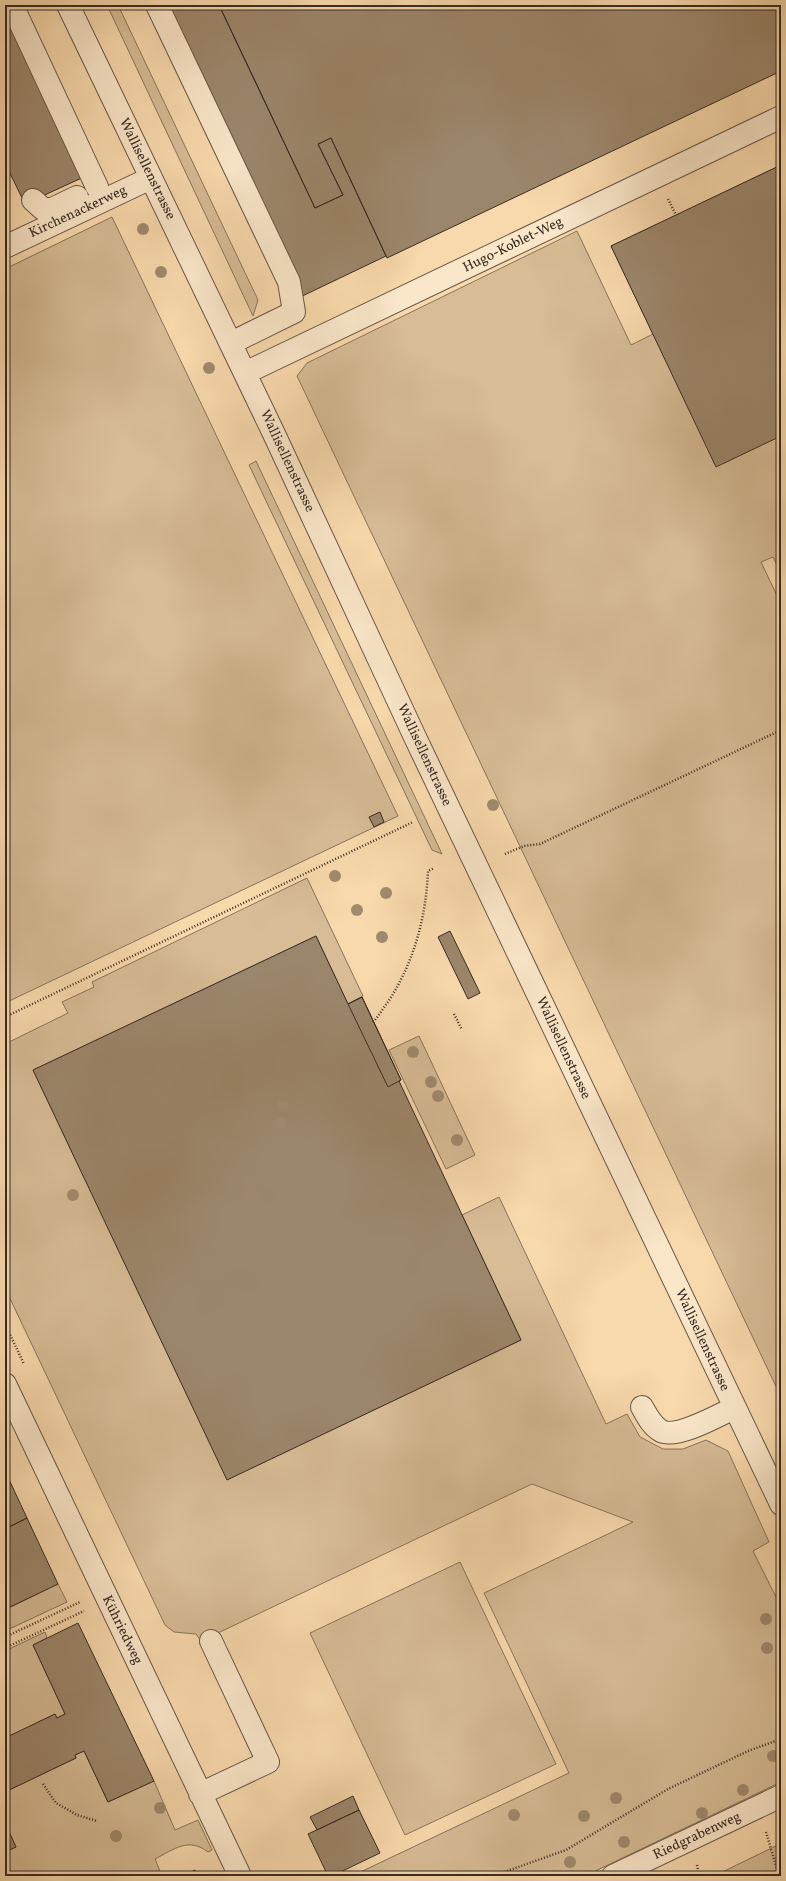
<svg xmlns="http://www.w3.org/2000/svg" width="786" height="1881" font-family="Vollkorn,serif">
<rect width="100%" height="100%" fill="#f8d9ac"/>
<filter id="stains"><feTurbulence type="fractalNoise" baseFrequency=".005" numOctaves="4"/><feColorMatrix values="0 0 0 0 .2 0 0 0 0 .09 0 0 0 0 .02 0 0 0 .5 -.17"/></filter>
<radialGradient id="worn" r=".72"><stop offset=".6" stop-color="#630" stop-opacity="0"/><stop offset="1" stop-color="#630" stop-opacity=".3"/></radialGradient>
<path fill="#d7bc95" stroke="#88745c" d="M107 5H118L258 300 253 316Z
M781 165V573L773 557 761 562 781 604V1397L297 376 307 363 577 231 631 345 653 334 611 246Z
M112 217 398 816 5 1003V269Z
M256 461 442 854 432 850 249 465Z
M307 878 363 996 348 1004 316 936 33 1070 228 1479 521 1340 462 1215 499 1197 606 1424 627 1414 640 1437 663 1449H683L706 1440 728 1451 769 1542 753 1551 781 1607V1782L585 1876H352L569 1773 484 1593 633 1522 532 1484 201 1641 196 1634 174 1632 165 1625 5 1288V1044L68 1013 62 1002 94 987 92 982Z
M419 1036 475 1155 446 1169 389 1050Z
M460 1562 556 1764 405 1835 310 1633Z
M58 1584 67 1602 5 1631V1596L11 1607Z
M45 1632 47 1638 33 1645 65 1714 57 1718 55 1714 5 1738V1651Z
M84 1751 108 1802 154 1781 175 1830 198 1820 212 1850 208 1852C189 1837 174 1849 155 1859L162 1876H5L11 1872 5 1859V1852L16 1847 5 1823V1792L76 1758 75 1755Z
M778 1845 781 1858V1874L777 1876H714Z"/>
<path fill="#9c866b" stroke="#382c24" d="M5 5 86 176 25 204 5 163Z
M154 5H219L315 208 343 195 318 144 331 138 386 256 294 300Z
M219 5H781V71L387 258 331 138 318 144 343 195 315 208Z
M781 165V436L716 467 611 246Z
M380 812 384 822 374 827 369 817Z
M450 931 480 993 468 999 438 937Z
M316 936 348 1004 362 997 401 1080 399 1081 521 1340 227 1480 33 1070Z
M362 997 401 1080 388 1087 348 1004Z
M5 1471 27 1518 5 1529Z
M27 1518 58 1584 10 1607 5 1596V1588L8 1586 5 1580V1529Z
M78 1623 154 1781 108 1802 84 1751 75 1755 76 1758 5 1792V1738L55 1714 57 1718 65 1714 33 1645Z
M353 1796 359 1810 317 1830 310 1817Z
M359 1810 380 1853 332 1876H328L308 1834Z
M5 1823 16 1847 5 1852Z
M195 1870 198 1876H182Z"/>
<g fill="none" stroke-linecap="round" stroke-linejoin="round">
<g stroke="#685746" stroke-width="24">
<path id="minor" d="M12 5 97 187
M68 5 275 436 414 735 781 1504
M157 5 289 282 294 312 231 343
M33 200 43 209H52L77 197
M5 247 151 178
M245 373 781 117
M5 1384 240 1876
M642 1407C647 1416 652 1426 661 1431 677 1439 719 1415 734 1408
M200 1794 268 1762 211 1641
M613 1876 781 1796"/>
</g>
<path stroke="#382c24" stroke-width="2.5" stroke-dasharray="1 2" stroke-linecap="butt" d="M668 199 676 215
M505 854 524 846 540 844 781 730
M454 1014 462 1030
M5 1017 413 822
M373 1022C379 1016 383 1008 388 1002 414 962 426 918 428 871L434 868
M5 1324 24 1364
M5 1637 80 1602
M5 1648 84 1611
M43 1784 56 1803 77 1815 97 1821
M766 1832 777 1869
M697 1865 699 1876
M506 1871 507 1876
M493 1876 566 1850 668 1789 748 1751 781 1739"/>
<use href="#minor" stroke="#fae6c9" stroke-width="22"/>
</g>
<g fill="#a08a6e">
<circle cx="143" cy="229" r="6"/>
<circle cx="161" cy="272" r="6"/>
<circle cx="209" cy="368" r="6"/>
<circle cx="493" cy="805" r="6"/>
<circle cx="335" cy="876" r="6"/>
<circle cx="386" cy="893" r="6"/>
<circle cx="357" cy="910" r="6"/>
<circle cx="382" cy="937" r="6"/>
<circle cx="413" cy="1052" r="6"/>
<circle cx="431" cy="1082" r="6"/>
<circle cx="438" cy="1096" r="6"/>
<circle cx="283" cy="1106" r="6"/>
<circle cx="281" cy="1123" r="6"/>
<circle cx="457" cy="1140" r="6"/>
<circle cx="73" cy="1195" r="6"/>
<circle cx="766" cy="1619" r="6"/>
<circle cx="767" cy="1648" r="6"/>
<circle cx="773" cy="1756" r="6"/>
<circle cx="743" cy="1790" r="6"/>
<circle cx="616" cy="1798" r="6"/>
<circle cx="160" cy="1808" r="6"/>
<circle cx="702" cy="1813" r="6"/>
<circle cx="514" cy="1815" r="6"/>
<circle cx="584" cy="1816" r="6"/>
<circle cx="116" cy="1836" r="6"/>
<circle cx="624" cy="1842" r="6"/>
<circle cx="570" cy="1862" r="6"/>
</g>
<g text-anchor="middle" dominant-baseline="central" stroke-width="4" stroke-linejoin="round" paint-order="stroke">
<g font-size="14" fill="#382c24" stroke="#fae6c9">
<text transform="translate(147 169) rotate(64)">Wallisellenstrasse</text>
<text transform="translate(78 212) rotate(-25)">Kirchenackerweg</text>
<text transform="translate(513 245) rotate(-26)">Hugo-Koblet-Weg</text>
<text transform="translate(287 461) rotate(65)">Wallisellenstrasse</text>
<text transform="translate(424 755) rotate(65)">Wallisellenstrasse</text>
<text transform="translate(563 1048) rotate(65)">Wallisellenstrasse</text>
<text transform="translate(702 1340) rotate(65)">Wallisellenstrasse</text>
<text transform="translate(122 1630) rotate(64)">Kühriedweg</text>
<text transform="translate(697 1836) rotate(-25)">Riedgrabenweg</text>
</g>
</g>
<rect width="786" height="1881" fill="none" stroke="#f8d9ac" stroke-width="20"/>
<rect x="6" y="6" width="774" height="1869" fill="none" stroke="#382c24" stroke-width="2"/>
<rect x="10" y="10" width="766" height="1861" fill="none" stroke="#382c24"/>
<rect width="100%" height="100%" filter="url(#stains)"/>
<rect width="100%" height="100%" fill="url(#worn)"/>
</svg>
